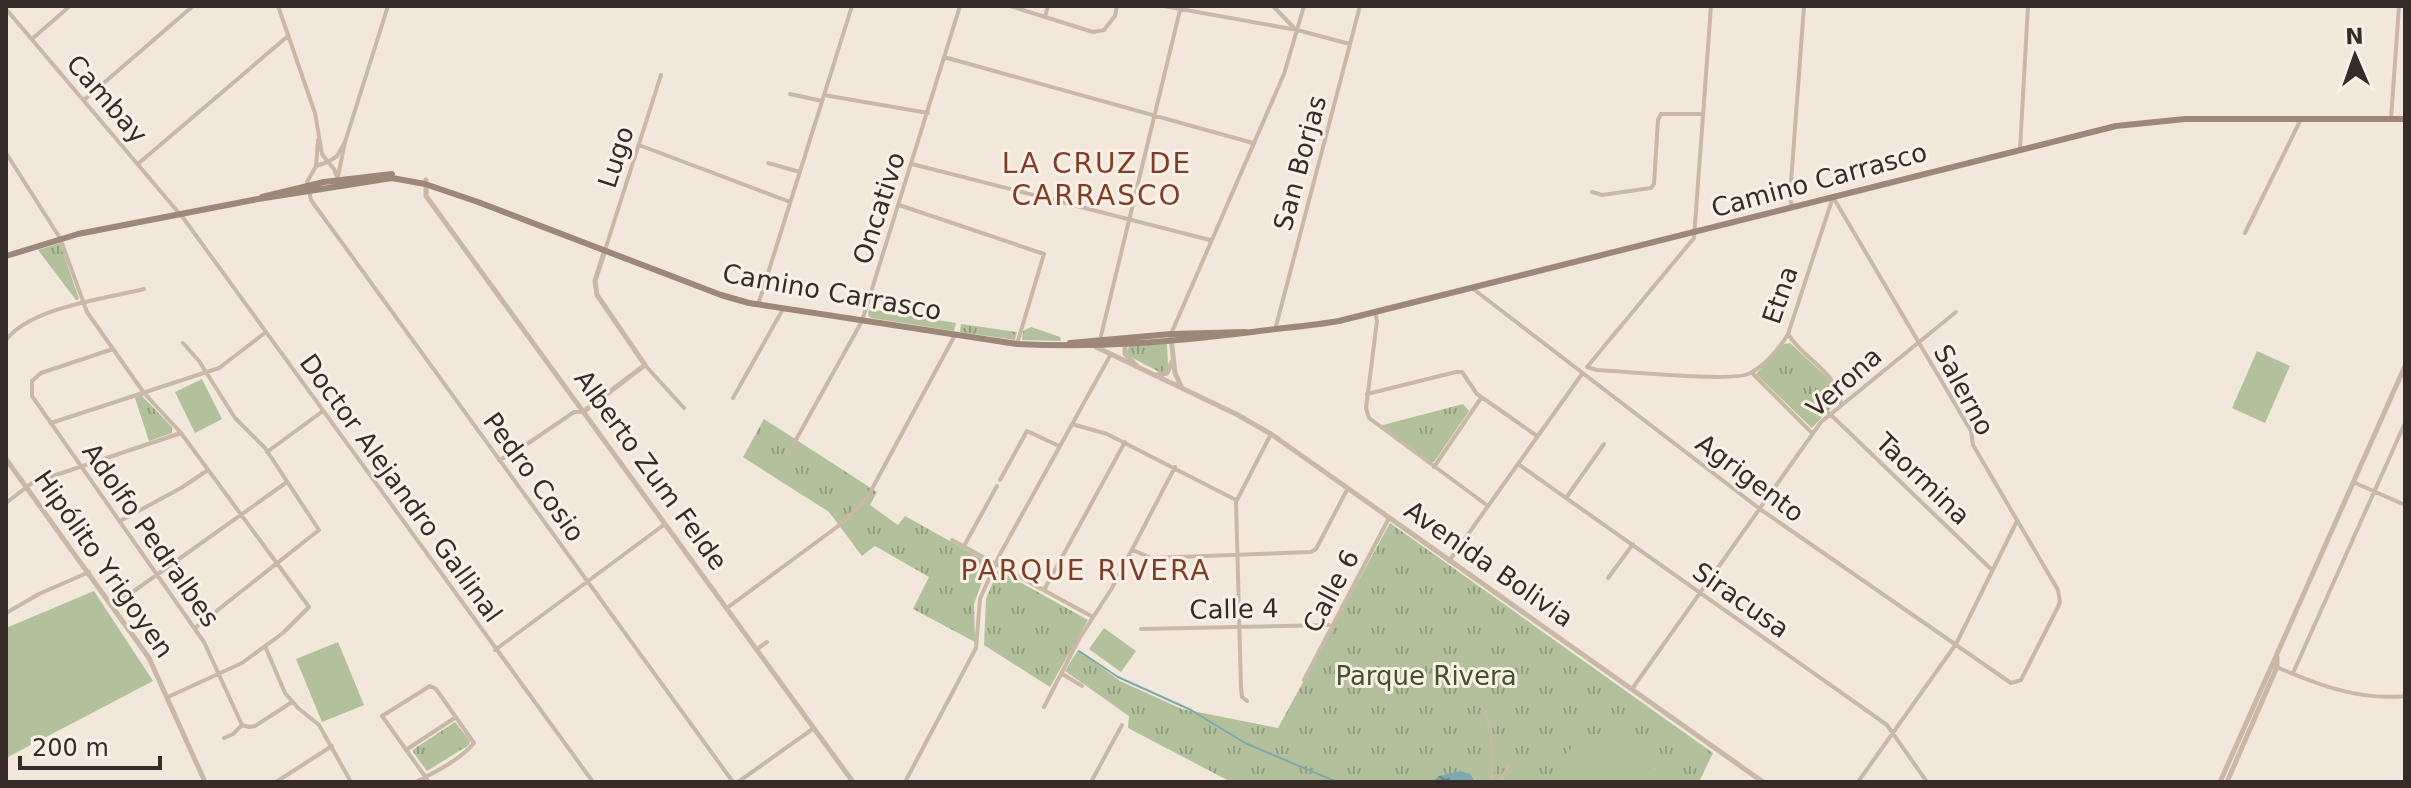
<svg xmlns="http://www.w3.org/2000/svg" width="2411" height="788" font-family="'DejaVu Sans',sans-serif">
<defs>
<pattern id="grass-tufts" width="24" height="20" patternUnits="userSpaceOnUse" patternTransform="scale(2)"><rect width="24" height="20" fill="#b2c09b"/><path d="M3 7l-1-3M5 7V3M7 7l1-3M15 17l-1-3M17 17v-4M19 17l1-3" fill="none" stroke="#929c7e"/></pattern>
<pattern id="water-ripples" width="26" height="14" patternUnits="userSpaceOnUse" patternTransform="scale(2)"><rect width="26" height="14" fill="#7ba9ad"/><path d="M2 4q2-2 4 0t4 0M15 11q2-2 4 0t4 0" fill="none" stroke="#668a8d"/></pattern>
</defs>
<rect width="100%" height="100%" fill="#f1e7db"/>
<path fill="url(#grass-tufts)" d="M60 243 79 299 76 300 38 250Z
M869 309 956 323 954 331 871 318 868 315Z
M961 324 1017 332 1015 340 960 332Z
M1031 327 1060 337 1061 341 1022 340 1023 331Z
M1790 343 1830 380 1839 399 1812 428 1756 374 1784 344Z
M1167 344 1168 366 1166 371 1161 373 1129 356 1127 352 1129 346Z
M141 395 172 427V433L149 441 135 398Z
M1463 404 1469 411 1434 462H1429L1379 426Z
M764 419 877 492 870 505 898 525 905 516 989 563 974 604 975 642 913 609 929 577 875 546 862 556 829 512 743 457Z
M1390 523 1713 753 1699 782H1231L1128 728 1129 716 1065 671 1078 650 1120 681 1182 709 1278 728Z
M998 570 1088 620 1050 687 984 645 986 599Z
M455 722 470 741 469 745 427 771 413 752 414 749Z"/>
<path fill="#b2c09b" d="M2257 351 2290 366 2265 423 2232 408Z
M202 379 222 419 195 433 175 392Z
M94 591 153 681 6 758V628Z
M1104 628 1136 651 1121 672 1089 649Z
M338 642 364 705 322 722 296 659Z
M453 725 465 742 455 749 443 732Z
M1597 735C1622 736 1645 764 1660 782H1552L1557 773 1555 769 1568 751 1587 737 1590 739Z"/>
<path fill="url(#water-ripples)" d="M1460 771 1470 774 1475 782H1432L1439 776Z"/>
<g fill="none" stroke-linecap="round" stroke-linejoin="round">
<path stroke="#7ba9ad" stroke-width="2" d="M1079 651 1118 677 1191 710 1245 743 1337 782"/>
<path stroke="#c9b8a7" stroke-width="3" d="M1485 712 1491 731 1493 782
M1499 782 1510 763"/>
<path stroke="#c9b8a7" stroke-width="4" d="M278 6 315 113 322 154 328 162 337 156 345 142
M1010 6 1093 32 1104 30 1115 16 1117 6
M1164 6 1297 30 1350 44
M1273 6 1295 29
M6 9 184 219 593 782
M1045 17 1048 6
M32 39 70 6
M944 57 1253 143
M790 94 822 101
M824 95 928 113
M84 100 193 6
M2391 119 2399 6
M639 145 790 202
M2020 149 2028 6
M6 153 60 238 87 312 144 393 181 433 309 607 283 633 242 663 168 697
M139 163 288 36
M768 163 800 172
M912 164 1210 240
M316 166 318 140
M338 176 345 142 388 6
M338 179 334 169 328 162 316 166 307 182 311 200 733 782
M1592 192 1602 195 1651 188 1654 184 1658 120 1661 114H1703
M899 205 1044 254 1017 344
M1792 208 1790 196 1804 6
M2245 233 2301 119
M605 250 661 75
M1472 288 1760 509 2011 683 2021 680 2058 607 2060 602 2058 590 1973 445 1971 431 1833 197 1788 334C1780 348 1763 368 1748 374 1729 382 1624 371 1597 370L1587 367
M758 305 852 6
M1375 312 1377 321 1366 408 1369 418 1488 506
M1275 330 1360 6
M1171 334 1284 74 1304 6
M1788 334C1803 359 1838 372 1841 404
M6 340C31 307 105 299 144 289
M1100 340 1181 6
M183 343 199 361 235 418 265 448 319 530 195 628
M113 349 41 373 32 381V396L204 642 242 725
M645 365 684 408
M1587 367 1694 238 1711 6
M1752 373 1812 433
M1367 394 1456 372H1462L1477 394 1537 436
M733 398 783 309
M1829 413 1992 570
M51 423 219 368 266 332
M1072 424 1107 434 1236 500
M267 452 323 411
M788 454 862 321 960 6
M499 460 514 453 574 412H582
M1518 464 1887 725 1927 782
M1434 467 1481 398
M1000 480 1027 431 1059 446
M2353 482 2405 505
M1566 498 1604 444
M6 503 32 483 181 433
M120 521 181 488 208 470
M952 540 1093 617
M964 546 997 486
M1133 550 1151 558 1311 552 1316 549 1348 488
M1449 561 1582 374
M1608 578 1633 544
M1044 590 1125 442
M113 606 287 482
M727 608 841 524 866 500 955 335
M6 613 39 594 89 572
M1141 629 1329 625
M265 646 285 693 298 708 319 725 351 782
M757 649 767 642
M495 650 665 524
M2274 666C2316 684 2359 701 2405 696
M1061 673 1082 686
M2293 673 2405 423
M1304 680 1389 518
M1632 689 1821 422 1956 312
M1247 701 1242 697 1241 688 1236 502 1271 434
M1044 707 1079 639 1112 588 1175 467
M242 725 249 727 255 726 292 702
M224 738 233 734 242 725
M406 750 456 717
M276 782 332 746
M416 782C435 772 460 760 474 743L436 689 430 686 382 716C398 738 413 760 429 782
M738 782 814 728
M905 782 976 648 980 599 999 556 1111 354
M1091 782 1122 725
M1858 782 1956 644 2017 521"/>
<path stroke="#c9b8a7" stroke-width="5" d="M426 180V196L853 782
M1171 338 1175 373 1181 386
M1125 343V354L1138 367
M1096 347 1238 415 1271 434 1763 782
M1157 375 1167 373 1172 362
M583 412 645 365 597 295 595 281 605 250
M6 459 149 658 205 782
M2220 782 2405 366
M2227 782 2277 667V657"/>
<path stroke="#9c8779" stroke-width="6" d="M262 197 324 182 392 174
M6 256 78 234 258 199 392 178 425 184 478 202 721 295 749 303 1017 344C1100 348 1171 342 1252 332 1281 328 1310 326 1339 321L2116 126 2185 119H2405
M1070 343 1171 334 1246 332"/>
</g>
<g text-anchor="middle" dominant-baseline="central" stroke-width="6" stroke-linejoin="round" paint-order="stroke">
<g font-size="26" fill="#352c27" stroke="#f9f1e7">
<text transform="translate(107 99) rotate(49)">Cambay</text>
<text transform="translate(616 157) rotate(-72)">Lugo</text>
<text transform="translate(1300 163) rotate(-75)">San Borjas</text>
<text transform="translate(1819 180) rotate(-15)">Camino Carrasco</text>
<text transform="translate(879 208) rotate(-72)">Oncativo</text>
<text transform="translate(832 292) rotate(10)">Camino Carrasco</text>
<text transform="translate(1780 295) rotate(-71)">Etna</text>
<text transform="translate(1844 382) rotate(-42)">Verona</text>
<text transform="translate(1964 390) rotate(62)">Salerno</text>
<text transform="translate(651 470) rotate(54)">Alberto Zum Felde</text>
<text transform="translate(534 477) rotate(54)">Pedro Cosio</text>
<text transform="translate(1750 478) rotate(37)">Agrigento</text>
<text transform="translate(1923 479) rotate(44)">Taormina</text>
<text transform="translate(401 488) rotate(54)">Doctor Alejandro Gallinal</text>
<text transform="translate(151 535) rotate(55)">Adolfo Pedralbes</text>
<text transform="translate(104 564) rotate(55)">Hipólito Yrigoyen</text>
<text transform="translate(1489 564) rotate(35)">Avenida Bolivia</text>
<text transform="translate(1331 591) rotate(-62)">Calle 6</text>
<text transform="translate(1741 600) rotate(35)">Siracusa</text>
<text transform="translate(1234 609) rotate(-1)">Calle 4</text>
</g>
<g font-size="26" fill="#43532c" stroke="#f9f1e7">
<text x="1426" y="676">Parque Rivera</text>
</g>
<g font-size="28" letter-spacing="2" fill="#823d23" stroke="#f9f1e7">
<text x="1097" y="163">LA CRUZ DE<tspan x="1097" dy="32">CARRASCO</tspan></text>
<text x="1086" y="570">PARQUE RIVERA</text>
</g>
</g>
<rect width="2411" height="788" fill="none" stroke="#352c27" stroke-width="16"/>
<g transform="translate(2355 56) rotate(358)" stroke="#f9f1e7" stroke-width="6" paint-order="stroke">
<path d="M0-6L14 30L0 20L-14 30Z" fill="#352c27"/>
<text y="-12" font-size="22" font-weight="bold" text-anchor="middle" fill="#352c27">N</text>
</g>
<path d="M20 756v12h140v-12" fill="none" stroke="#352c27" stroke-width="4"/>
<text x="32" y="756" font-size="24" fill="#352c27" stroke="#f9f1e7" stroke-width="6" paint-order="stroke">200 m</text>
</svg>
